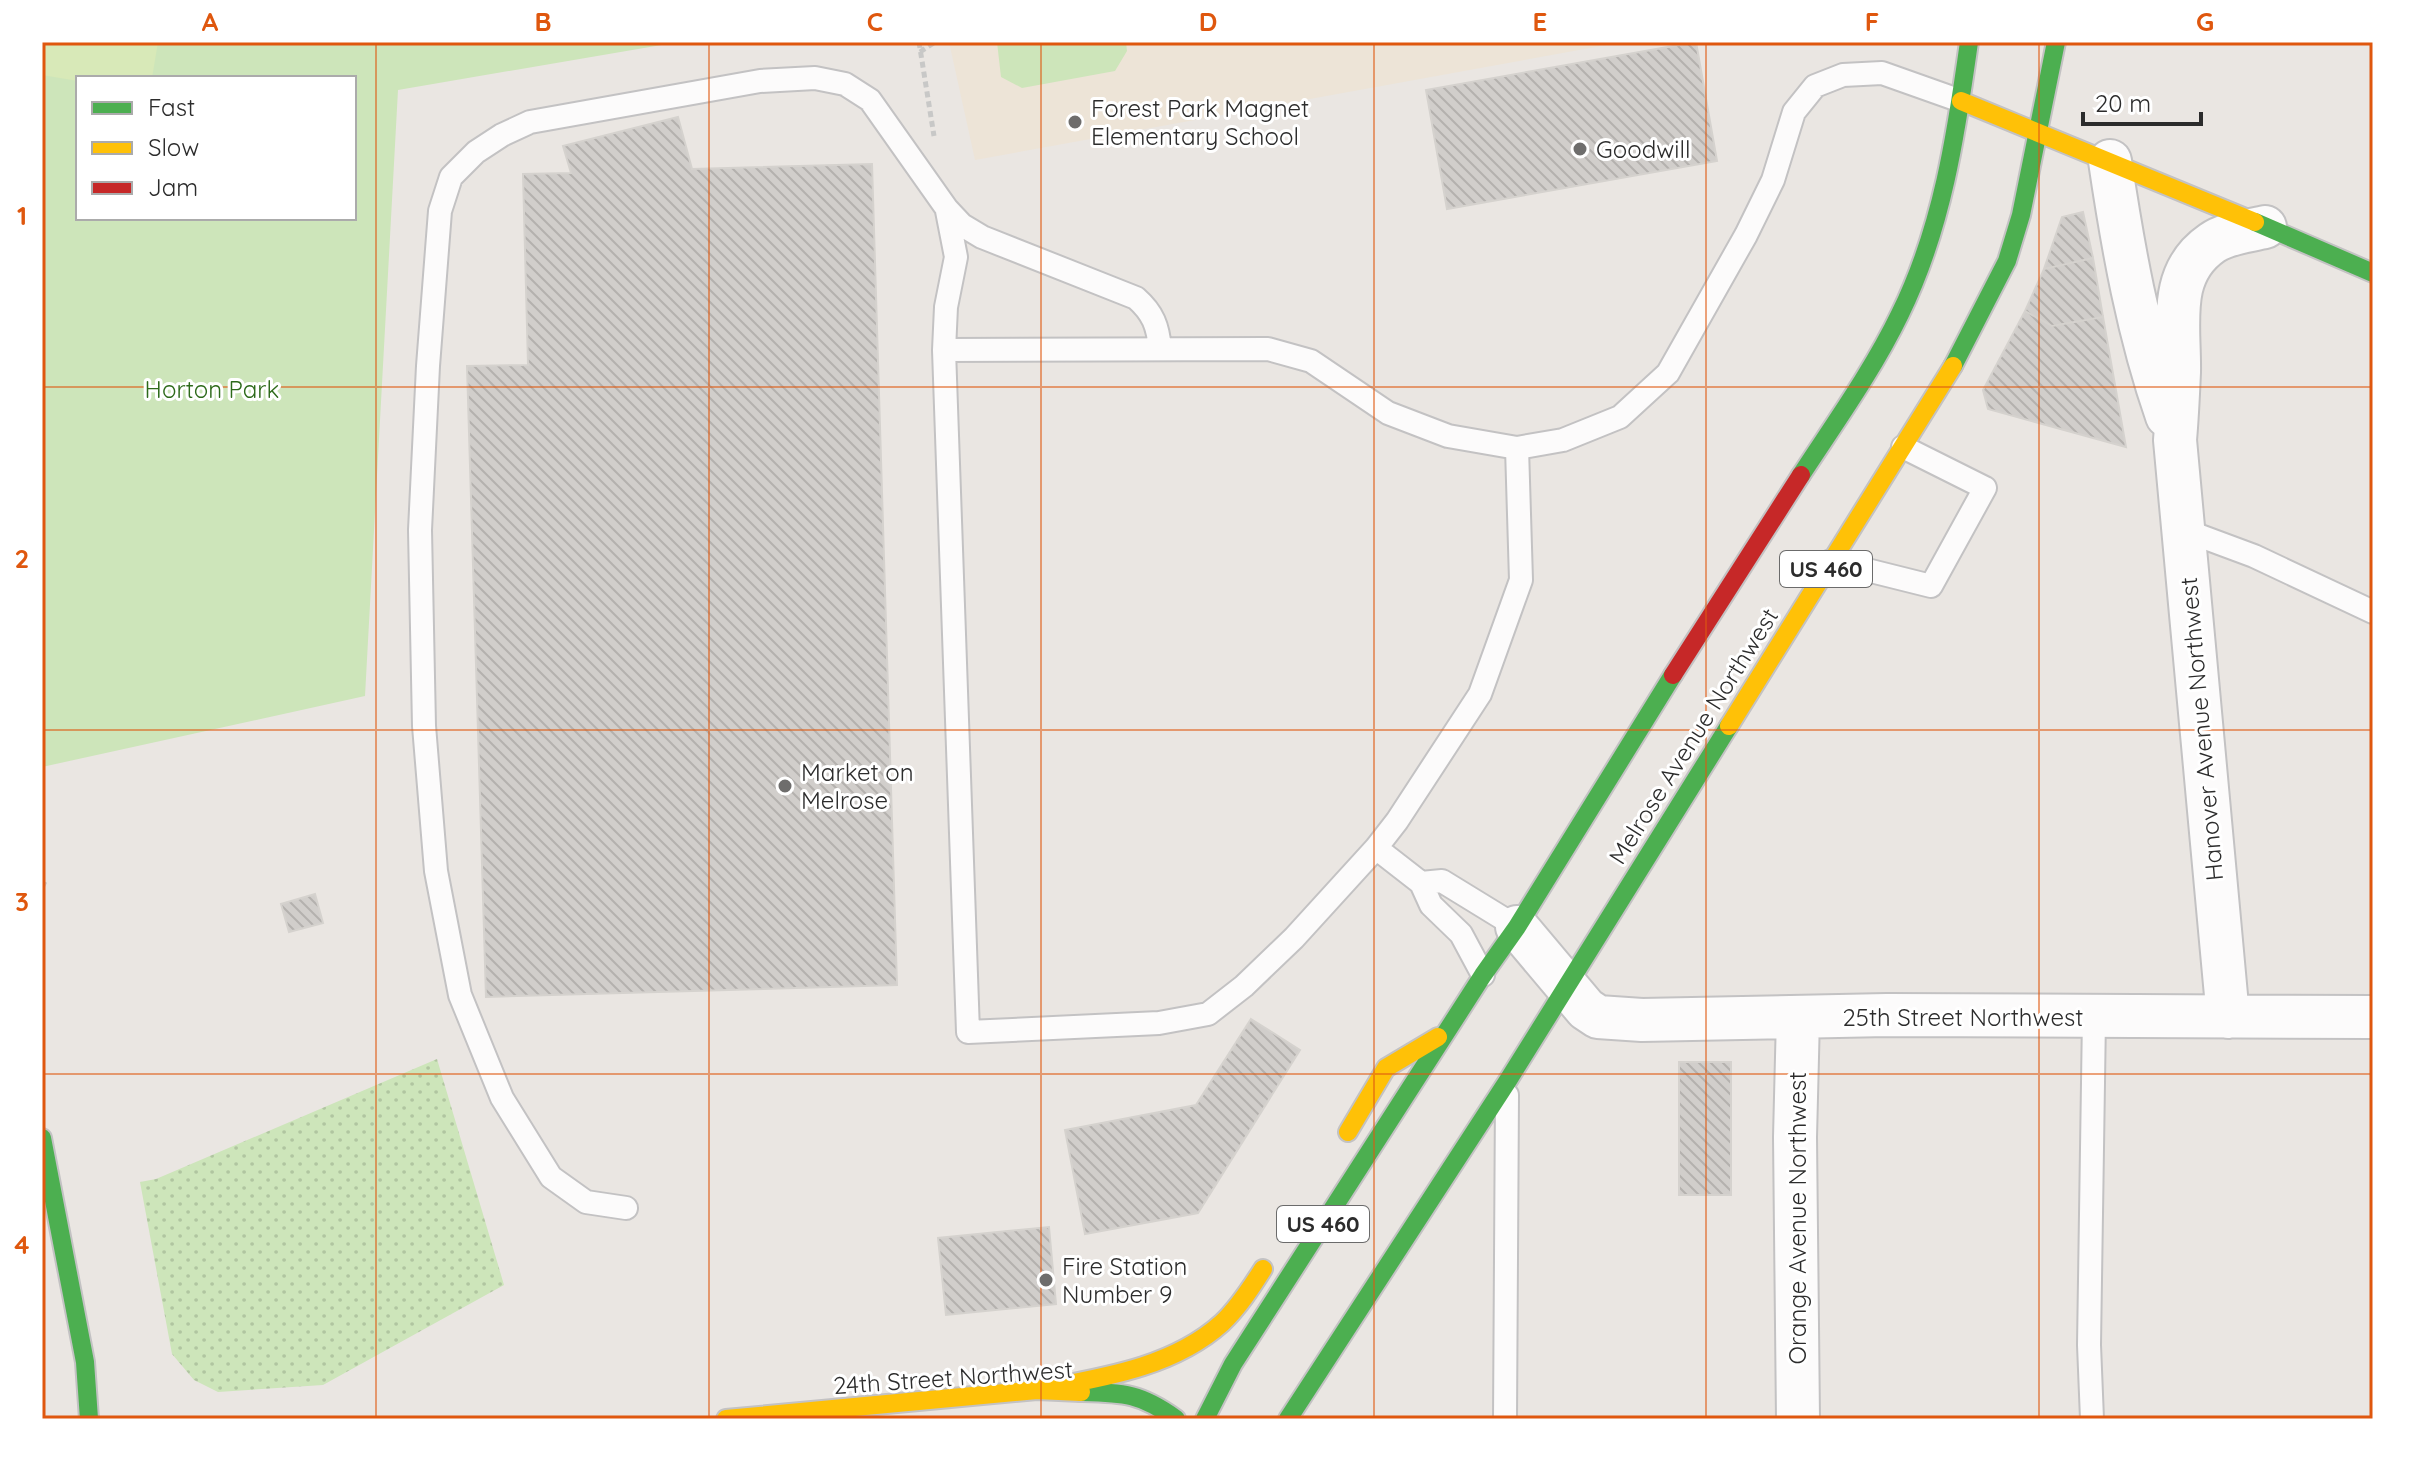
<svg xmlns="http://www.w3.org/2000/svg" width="2415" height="1461" font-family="Quicksand,sans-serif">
<defs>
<pattern id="garden-dots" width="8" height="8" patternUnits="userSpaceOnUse" patternTransform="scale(2)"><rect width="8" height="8" fill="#cde5ba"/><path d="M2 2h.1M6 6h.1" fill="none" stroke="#b0c5a0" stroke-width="1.8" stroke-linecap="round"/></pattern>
<pattern id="building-back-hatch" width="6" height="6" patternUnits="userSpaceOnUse" patternTransform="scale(2)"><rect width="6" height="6" fill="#d1cecb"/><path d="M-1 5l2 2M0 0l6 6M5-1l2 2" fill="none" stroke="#b4b1ae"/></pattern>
</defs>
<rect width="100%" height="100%" fill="#eae6e2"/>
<path fill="#ede4d7" d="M949 42H1623L975 160Z"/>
<path fill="#cde5ba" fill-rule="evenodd" d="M42 42H679L398 90 365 696 42 767ZM78 78H354V218H78Z
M997 42H1126L1127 51 1115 71 1022 88 1001 77Z"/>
<path fill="url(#garden-dots)" d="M437 1059 504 1285 323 1385 218 1392 194 1380 172 1354 140 1182 156 1179Z"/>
<path fill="#d8e9b8" d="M42 42H158L152 78H78V81L42 75Z"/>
<path fill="url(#building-back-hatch)" stroke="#d5d2ce" stroke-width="2" d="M1696 42 1717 161 1447 209 1426 90Z
M678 117 692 169 872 164 897 985 486 997 467 366 528 365 523 174 571 173 563 146Z
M2083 212 2093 258 2044 269 2062 217Z
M2093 258 2103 317 2052 326 2025 311 2044 269Z
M2025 311 2052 326 2103 317 2126 447 1988 409 1983 390Z
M315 894 323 923 289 932 281 904Z
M1251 1019 1300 1050 1198 1213 1085 1234 1065 1130 1196 1105Z
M1679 1062H1731V1195H1679Z
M1049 1227 1056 1304 946 1315 938 1238Z"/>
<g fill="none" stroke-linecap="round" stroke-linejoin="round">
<g stroke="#c3c2c3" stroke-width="26">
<path id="lane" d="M944 350 946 307 956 257 947 211
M2184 530 2254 556 2373 612
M1831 561 1931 586 1985 488 1903 447
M1376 848 1294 938 1244 986 1208 1014 1159 1023 968 1032 944 350 1268 349 1311 361 1388 413 1448 436 1517 448
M1421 883 1442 881 1517 927
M1483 975 1461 934 1431 905 1421 883 1376 848 1397 821 1480 694 1521 580 1517 448 1563 440 1620 417 1668 373 1746 235 1773 180 1794 112 1815 86 1843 75 1882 73 1961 101
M626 1208 586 1202 551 1177 502 1098 460 995 436 871 424 726 420 530 428 366 440 211 451 177 476 152 502 135 530 122 760 81 815 78 845 84 870 100 947 209 962 225 982 237 1136 298C1153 313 1158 326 1160 349
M1505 1419 1507 1095
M2092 1419 2089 1345 2094 1017"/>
</g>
<g stroke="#c3c2c3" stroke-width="46">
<path id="street" d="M2110 161C2123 248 2138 333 2167 416
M1517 927 1586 1009 1598 1017 1642 1020 1887 1015 2373 1017
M2228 1017 2175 440C2177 417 2178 395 2179 372 2180 325 2167 274 2212 243 2226 233 2249 231 2265 227
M1798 1419 1795 1137 1798 1017"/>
</g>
<g stroke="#c3c2c3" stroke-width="22">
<path id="fast" d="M2255 222 2373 273
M1953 366 2007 261 2021 215 2056 42
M1801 475C1835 423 1873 370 1900 314 1942 229 1956 135 1969 42
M42 1138 85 1362 89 1419
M1081 1392C1124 1393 1140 1393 1176 1419
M1205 1419 1233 1364 1483 975 1517 927 1673 675
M1288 1419 1507 1082 1729 726"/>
</g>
<g stroke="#c3c2c3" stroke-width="22">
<path id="slow" d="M1961 101 2255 222
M1729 726 1953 366
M1348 1132 1386 1068 1438 1037
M1037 1390C1100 1378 1172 1368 1222 1323 1238 1308 1251 1288 1263 1269
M726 1419 1037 1390 1081 1392"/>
</g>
<g stroke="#c3c2c3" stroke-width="22">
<path id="jam" d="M1673 675 1801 475"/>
</g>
<path stroke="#c8c8c7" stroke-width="5" stroke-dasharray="6 4" stroke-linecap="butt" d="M919 42 934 136
M920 52 935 42
M42 883 46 885"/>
<use href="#lane" stroke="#fcfbfb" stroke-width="22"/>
<use href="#street" stroke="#fcfbfb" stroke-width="42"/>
<use href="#fast" stroke="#4caf50" stroke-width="18"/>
<use href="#slow" stroke="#ffc107" stroke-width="18"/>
<use href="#jam" stroke="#c62828" stroke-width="18"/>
</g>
<path fill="none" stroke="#df570e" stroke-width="2" stroke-opacity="0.55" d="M376 42V1419M709 42V1419M1041 42V1419M1374 42V1419M1706 42V1419M2039 42V1419M42 387H2373M42 730H2373M42 1074H2373"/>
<g fill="#6e6d6c" stroke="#fff" stroke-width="3">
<circle cx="1075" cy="122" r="8"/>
<circle cx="1580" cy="149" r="8"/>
<circle cx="785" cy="786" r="8"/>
<circle cx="1046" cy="1280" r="8"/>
</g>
<g text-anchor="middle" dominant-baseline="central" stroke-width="6" stroke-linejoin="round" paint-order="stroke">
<g fill="#fff" stroke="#6b6b6b" stroke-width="2">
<rect x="1780" y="551" width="92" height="36" rx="6"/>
<rect x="1277" y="1206" width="92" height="36" rx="6"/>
</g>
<g font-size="22" font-weight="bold" fill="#2c2c2c">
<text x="1826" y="569">US 460</text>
<text x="1323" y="1224">US 460</text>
</g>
<g font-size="24" fill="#2c2c2c" stroke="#fff" text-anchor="start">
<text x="1091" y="108">Forest Park Magnet<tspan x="1091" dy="28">Elementary School</tspan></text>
<text x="1596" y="149">Goodwill</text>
<text x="801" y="772">Market on<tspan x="801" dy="28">Melrose</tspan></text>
<text x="1062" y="1266">Fire Station<tspan x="1062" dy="28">Number 9</tspan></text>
</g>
<g font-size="24" fill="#2d6a1a" stroke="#fff">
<text x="212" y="389">Horton Park</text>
</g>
<g font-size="24" fill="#2c2c2c" stroke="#fff">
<text transform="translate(2201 729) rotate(-95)">Hanover Avenue Northwest</text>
<text transform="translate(1693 736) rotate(-58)">Melrose Avenue Northwest</text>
<text x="1963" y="1017">25th Street Northwest</text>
<text transform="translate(1797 1218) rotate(-90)">Orange Avenue Northwest</text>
<text transform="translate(953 1377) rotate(-4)">24th Street Northwest</text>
</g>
</g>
<rect width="2415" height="1461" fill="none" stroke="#ffffff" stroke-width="88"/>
<rect x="76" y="76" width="280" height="144" fill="#ffffff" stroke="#ababab" stroke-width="2"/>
<rect x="92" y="102" width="40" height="12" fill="#4caf50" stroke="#ababab" stroke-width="2"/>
<text x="148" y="116" font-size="24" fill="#2c2c2c">Fast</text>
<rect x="92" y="142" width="40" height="12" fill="#ffc107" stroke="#ababab" stroke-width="2"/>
<text x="148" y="156" font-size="24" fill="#2c2c2c">Slow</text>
<rect x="92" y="182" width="40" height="12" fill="#c62828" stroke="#ababab" stroke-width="2"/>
<text x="148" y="196" font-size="24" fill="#2c2c2c">Jam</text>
<path d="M2083 112v12h118v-12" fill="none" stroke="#2c2c2c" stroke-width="4"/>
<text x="2095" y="112" font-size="24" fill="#2c2c2c" stroke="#ffffff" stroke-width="6" paint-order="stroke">20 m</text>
<rect x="44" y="44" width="2327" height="1373" fill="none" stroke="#df570e" stroke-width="3"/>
<g font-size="26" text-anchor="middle" font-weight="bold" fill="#df570e">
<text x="210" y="31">A</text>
<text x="543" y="31">B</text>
<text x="875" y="31">C</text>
<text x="1208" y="31">D</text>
<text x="1540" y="31">E</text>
<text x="1872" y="31">F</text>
<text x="2205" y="31">G</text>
<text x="22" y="225">1</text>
<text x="22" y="568">2</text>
<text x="22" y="911">3</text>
<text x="22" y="1254">4</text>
</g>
</svg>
